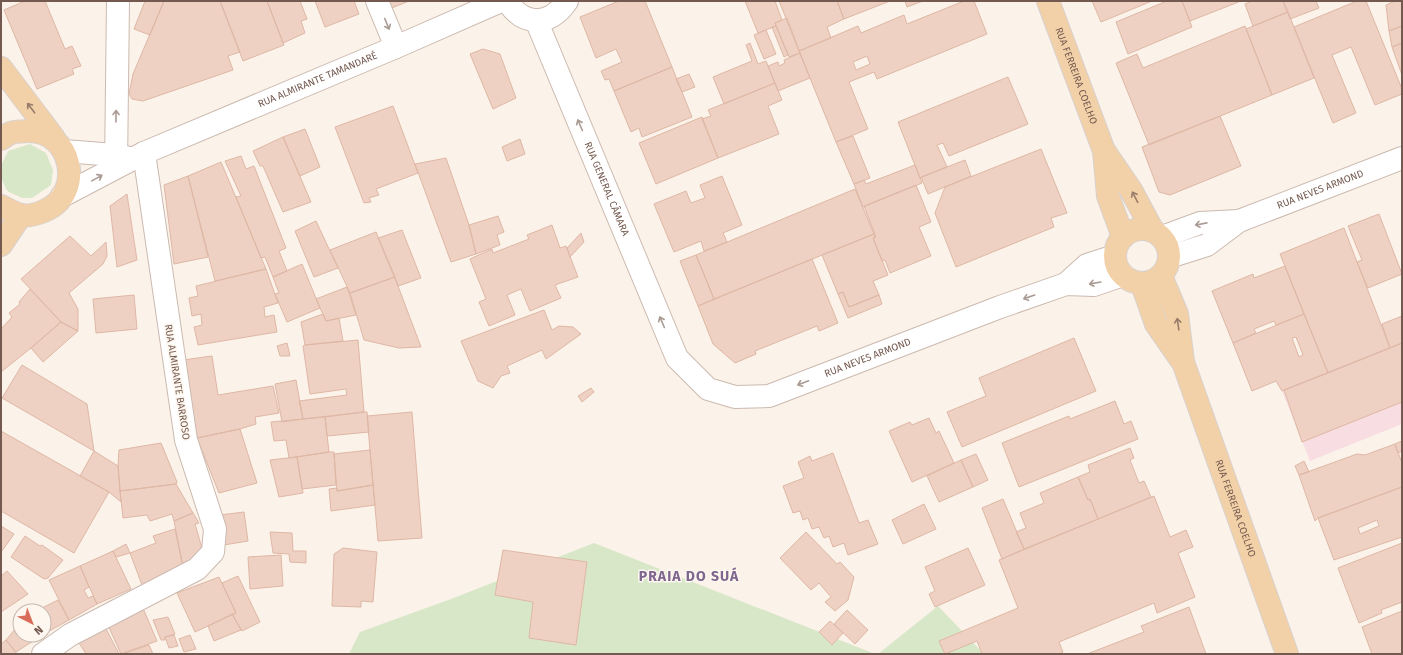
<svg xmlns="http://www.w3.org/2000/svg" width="1403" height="655" font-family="'Fira Sans',sans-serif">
<rect width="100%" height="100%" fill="#fbf2e9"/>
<path fill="#f8dde2" d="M1402 343V424L1310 461 1282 391Z"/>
<path fill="#d7e7c8" d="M30 144 46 153 53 170 51 185 32 198H22L9 192 6 189 1 177V166L8 151Z
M594 543 875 654H349L360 632 451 599Z
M938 606 984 654H878Z"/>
<path fill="#eed1c3" stroke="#dfb7a5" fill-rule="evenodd" d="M25 1H45L65 49 72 46 81 66 72 69 74 74 37 89 4 10Z
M145 1H164L150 35 134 29Z
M164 1H220L240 52 228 56 233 70 143 101 132 99 129 94 133 74Z
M220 1H267L284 45 243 61Z
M267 1H300L307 19 301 21 305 33 283 43Z
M315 1H354L359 14 325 27Z
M384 1H409L387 10Z
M619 1H645L672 67 614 91 609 79 605 80 601 71 622 62 616 49 596 58 580 17Z
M745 1H775L782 20 775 23 776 26 758 33Z
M779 1H837L844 19 827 27 831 38 799 51Z
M837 1H890L844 19Z
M905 1H923L907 7Z
M964 1H974L987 34 877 79 874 72 849 82 868 129 836 142 799 51 858 26 861 33 904 15 907 24ZM867 56 870 64 856 70 853 62Z
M1092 1H1152L1101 22Z
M1167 1H1182L1192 27 1128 54 1116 22Z
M1182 1H1241L1190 21Z
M1252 1H1283L1288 12 1253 26 1245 4Z
M1283 1H1316L1319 8 1290 19Z
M1357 1H1366L1402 89V94L1375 105 1351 47 1332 55 1356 113 1333 123 1294 27Z
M1395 1H1402V26L1389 31 1386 5Z
M1288 12 1314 78 1272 95 1246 29Z
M787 18 800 53 789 57 775 23Z
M776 26 788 55 784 57 772 27Z
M1245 26 1272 95 1149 145 1116 63 1137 54 1143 68Z
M1402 26V43L1392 47 1389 31Z
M766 30 776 54 764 59 754 35Z
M750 43 758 64 766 61 775 83 724 104 713 77 752 61 746 45Z
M1402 43V75L1392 47Z
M483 49 500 54 516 98 493 109 470 54Z
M800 53 810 78 778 91 768 66 778 62 779 66 785 63 784 60Z
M672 67 692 117 642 137 639 128 631 132 614 91Z
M689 74 695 87 682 92 676 79Z
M1008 77 1028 124 949 156 943 143 937 145 947 167 920 178 898 122Z
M775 83 782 100 768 106 779 134 718 158 702 119 711 116 708 110Z
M393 106 418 173 376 189 379 195 369 198 371 202 364 203 335 127Z
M1220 116 1241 166 1170 195 1159 192 1142 147Z
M702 117 718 158 656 184 639 143Z
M305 129 320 167 300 176 283 137Z
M853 136 870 178 854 184 836 142Z
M283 137 311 202 283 212 263 166H260L253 151Z
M520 139 525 154 507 161 502 147Z
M1041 149 1067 213 1051 218 1054 227 956 267 935 213 945 187Z
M241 156 246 169 254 166 286 248 279 251 287 271 273 277 265 257 261 258 236 197 241 196 225 161Z
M446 158 469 225 476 254 451 262 415 164Z
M965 160 971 176 928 194 921 177Z
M221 162 266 269 215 281 188 176Z
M915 165 922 183 863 207 854 184 864 180 866 184Z
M188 176 208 257 174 264 164 185Z
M722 176 742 225 723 233 727 242 704 251 701 241 674 252 654 204 686 191 691 203 705 198 700 185Z
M916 185 931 222 919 227 931 256 890 273 885 260 882 261 873 238 876 237 864 206Z
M855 189 874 234 714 299 696 255Z
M127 194 137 260 117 267 110 206Z
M1379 214 1402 274 1368 288 1357 262 1362 260 1348 226Z
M498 216 504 232 497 235 500 245 476 254 469 225Z
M316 221 338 268 314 277 295 231Z
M552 225 560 248 566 246 578 277 555 285 561 298 530 311 521 289 507 295 515 315 489 326 479 302 486 299 470 259 492 249 493 253 529 239 527 235Z
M1344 228 1390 348 1328 373 1280 254Z
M402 230 421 278 398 286 378 238Z
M376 232 395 277 350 293 330 250Z
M581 233 584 242 570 257 567 248Z
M874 234 875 238H873L888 275 873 281 879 295 849 307 843 292 838 294 822 255Z
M70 236 91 256 106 242 107 256 103 264 69 293 78 309V331L61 322 21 279Z
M696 255 714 299 698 306 680 261Z
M812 259 838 323 819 331 817 326 755 351 756 354 735 363 713 344 698 306Z
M302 264 320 308 287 322 275 294 279 293 273 277Z
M1285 266 1304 314 1276 325 1274 321 1254 329 1256 333 1233 343 1212 291 1253 274 1254 278Z
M266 269 278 303 264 307 265 317 274 315 277 332 198 345 194 327 202 325 201 314 192 316 189 298 198 296 196 286Z
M395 277 398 286 421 347 399 348 364 340 350 293Z
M347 287 356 315 326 321 316 299Z
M30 289 61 322 31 348 1 372V329L12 317 9 313 20 304 19 302Z
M843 292 849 307 879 295 882 304 848 318 838 294Z
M134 295 137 329 96 333 93 299Z
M544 310 552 330 559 326 573 327 581 334 546 359 542 350 507 366 510 373 501 376 493 388 478 381 461 341Z
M323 314 326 321 339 318 343 341 305 345 301 322Z
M1304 314 1328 373 1282 391 1276 381 1252 391 1233 343ZM1296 337 1303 355 1299 357 1292 338Z
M1402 316V343L1390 348 1382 324Z
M61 322 78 331 43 362 31 348Z
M1074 338 1096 391 962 447 947 412 986 396 979 378Z
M358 340 364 412 303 419 299 401 347 395 346 389 310 394 303 346 305 345Z
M287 343 290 356H280L277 346Z
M1402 343V402L1302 442 1284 390Z
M212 356 218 395 273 386 279 413 255 417 256 424 240 429 197 438 183 360Z
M22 365 87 404 94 451 2 398Z
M296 380 303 419 282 422 275 384Z
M591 388 594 392 582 402 578 396Z
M1115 401 1124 424 1131 421 1138 439 1019 487 1002 443 1069 416 1070 419Z
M364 412H367L369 432 327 436 325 417Z
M412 412 422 538 378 541 367 416Z
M325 417 329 452 289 458 286 440 274 441 271 422Z
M929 418 936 433 939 431 954 463 912 482 889 431 910 422 912 425Z
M240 429 257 483 219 493 197 438Z
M1 431 109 492 74 553 1 511Z
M1402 441V451L1398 453 1395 444Z
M161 443 177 482 176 484 120 491 118 466 119 450Z
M1395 444 1402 463V487L1318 518 1315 521 1299 475 1357 454 1365 455Z
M1130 448 1134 458 1130 460 1139 483 1144 481 1151 497 1098 519 1090 499 1088 500 1078 477 1090 472 1088 465Z
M370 450 373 485 337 491 334 454Z
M94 451 118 466 121 502 109 492 80 476Z
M329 452H334L336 485 302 489 297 457Z
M833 453 859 523 868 520 878 544 848 555 844 543 833 547 829 536 824 538 819 527 812 529 808 518 803 520 800 511 793 513 783 486 804 478 798 462 810 456 812 461Z
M976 454 988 480 973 487 961 460Z
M297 457 303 493 279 497 270 460Z
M961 460 973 487 939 502 927 476Z
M1304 461 1309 472 1299 475 1295 466Z
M1078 477 1088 500 1090 499 1098 519 1024 549 1016 532 1026 528 1020 513 1044 503 1040 493Z
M176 484 193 513 174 521 172 514 150 521 147 515 123 518 120 491Z
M373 485 375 505 331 511 329 489 337 488V491Z
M1402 487V537L1334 560 1318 518ZM1377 520 1379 526 1360 534 1358 528Z
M1154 496 1170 537 1186 530 1193 547 1178 553 1195 597 1157 613 1154 603 1059 642 1063 652 1058 654H982L977 641 945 654 939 641 1018 608 999 560Z
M1003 499 1024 549 1002 559 982 508Z
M924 504 936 529 903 544 892 520Z
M244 512 248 541 224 545 220 515Z
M193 513 199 523 195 524 203 552 183 567 174 521Z
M1 526 14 534 2 551H1Z
M175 529 183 567 142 585 130 553 156 543 153 536Z
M270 532 292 533 293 551H306V563L290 562 289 554 273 553Z
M806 532 837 564 840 562 854 577 848 600 835 611 825 602 831 597 819 583 811 590 780 558Z
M25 536 40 546 42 545 63 560 48 578 44 579 11 557Z
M1402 543V602L1381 610 1382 613 1359 623 1338 568Z
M126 544 130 553 116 557 113 551Z
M343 548 377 552 373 602 361 601V607L332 606 334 554Z
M968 548 985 585 935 607 929 594 935 591 925 567Z
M503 550 587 562 576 645 529 638 533 602 495 595Z
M113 551 131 589 97 604 80 566Z
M281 555 283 586 250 589 248 557Z
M80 566 89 587 84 590 88 598 93 596 97 604 69 620 49 580Z
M7 571 28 594 1 612V576Z
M238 576 260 622 242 631 232 614 236 613 222 583Z
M219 577 236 613 195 632 177 593Z
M58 600 69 620 44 634V611H36Z
M142 606 157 641 121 654 107 623Z
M1189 607 1206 654H1087L1144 632 1141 626Z
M847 610 868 630 855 644 834 624Z
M1402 611V654H1372L1362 627Z
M232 614 241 630 214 641 208 626Z
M168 617 175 634 165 637V640H161L153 620Z
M830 621 843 633 832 645 819 632Z
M103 623 119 654H86L76 638Z
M16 628 19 632 20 631V635L41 636 16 652 6 640Z
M174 635 178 646 169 648 165 637Z
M190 635 196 649 184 652 179 639Z
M6 640 17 654H1V644Z
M149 645 153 654H122Z"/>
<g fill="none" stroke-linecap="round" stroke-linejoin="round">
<g stroke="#ccbab0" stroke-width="24">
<g id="minor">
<path d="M377 1 396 47"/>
<path d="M507 1C524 27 550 26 567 1"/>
<path id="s1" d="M536 20 677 358 708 389 735 397 769 396 1000 307 1066 284 1094 285 1123 275"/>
<path d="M64 151 115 155 130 158"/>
<path d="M116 167 118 1"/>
<path id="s2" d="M62 196 144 153 396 47 501 1"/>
<path d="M1162 237 1200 223 1239 221"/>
<path id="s3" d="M1169 257 1207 245 1239 221 1402 158"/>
<path d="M1066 284 1087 265 1115 256"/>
<path d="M43 654 70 635 197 569 213 552 215 529 186 440 144 153"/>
</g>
</g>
<g stroke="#d8d1ce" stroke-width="24">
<g id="major">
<path id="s4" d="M1048 1 1104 151 1108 196 1123 237"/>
<path d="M1 68 54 138"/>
<path d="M1 139C4 137 8 134 11 133 16 131 22 132 27 131 72 129 86 194 44 211 37 214 29 217 21 215 14 213 7 209 1 206"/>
<path d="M1105 152 1131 190 1153 231"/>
<circle cx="1142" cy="256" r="27"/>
<path d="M1 245 21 215"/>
<path id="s5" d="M1161 276 1177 314 1183 362 1287 654"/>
<path d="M1142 284 1156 324 1181 360"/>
</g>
</g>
<use href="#minor" stroke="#fff" stroke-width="22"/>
<use href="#major" stroke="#f3d1a8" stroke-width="22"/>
</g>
<defs><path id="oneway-shaft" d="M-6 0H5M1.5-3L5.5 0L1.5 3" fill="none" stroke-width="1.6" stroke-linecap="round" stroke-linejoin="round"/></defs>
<g stroke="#ab9b95">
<use href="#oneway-shaft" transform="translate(387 24) rotate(68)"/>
<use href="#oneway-shaft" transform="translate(116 116) rotate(-89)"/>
<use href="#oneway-shaft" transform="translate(580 125) rotate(-113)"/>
<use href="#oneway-shaft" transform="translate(97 178) rotate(-29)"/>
<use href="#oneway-shaft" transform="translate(1201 224) rotate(169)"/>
<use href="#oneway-shaft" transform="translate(1095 283) rotate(170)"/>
<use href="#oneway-shaft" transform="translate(1029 297) rotate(161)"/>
<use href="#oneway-shaft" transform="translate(662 322) rotate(-113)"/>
<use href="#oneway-shaft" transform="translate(803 383) rotate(159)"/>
</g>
<g stroke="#997d6a">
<use href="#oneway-shaft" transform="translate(31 108) rotate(-127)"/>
<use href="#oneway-shaft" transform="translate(1135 197) rotate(-117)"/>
<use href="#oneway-shaft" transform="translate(1178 324) rotate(-98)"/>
</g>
<g text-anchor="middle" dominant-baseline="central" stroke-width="3" stroke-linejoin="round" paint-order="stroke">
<g font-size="10" fill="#73594f" stroke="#fdf7ef">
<text stroke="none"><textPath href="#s4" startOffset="80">RUA FERREIRA COELHO</textPath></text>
<text stroke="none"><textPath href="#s2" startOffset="281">RUA ALMIRANTE TAMANDARÉ</textPath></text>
<text stroke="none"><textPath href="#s1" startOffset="183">RUA GENERAL CÂMARA</textPath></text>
<text stroke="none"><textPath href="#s3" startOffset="167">RUA NEVES ARMOND</textPath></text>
<text stroke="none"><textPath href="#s1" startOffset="578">RUA NEVES ARMOND</textPath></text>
<text transform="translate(177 382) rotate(81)">RUA ALMIRANTE BARROSO</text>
<text stroke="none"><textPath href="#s5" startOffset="245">RUA FERREIRA COELHO</textPath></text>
</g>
<g font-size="14" font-weight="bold" letter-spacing="1" fill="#7e668e" stroke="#fdf7ef">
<text x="689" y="576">PRAIA DO SUÁ</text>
</g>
</g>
<rect width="1403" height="655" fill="none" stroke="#73594f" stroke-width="4"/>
<g transform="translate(32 623) rotate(138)"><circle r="19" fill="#fdf7ef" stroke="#c6b8af"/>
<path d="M0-3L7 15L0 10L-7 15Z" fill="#d96d5a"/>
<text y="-6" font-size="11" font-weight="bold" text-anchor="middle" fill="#73594f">N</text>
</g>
</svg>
